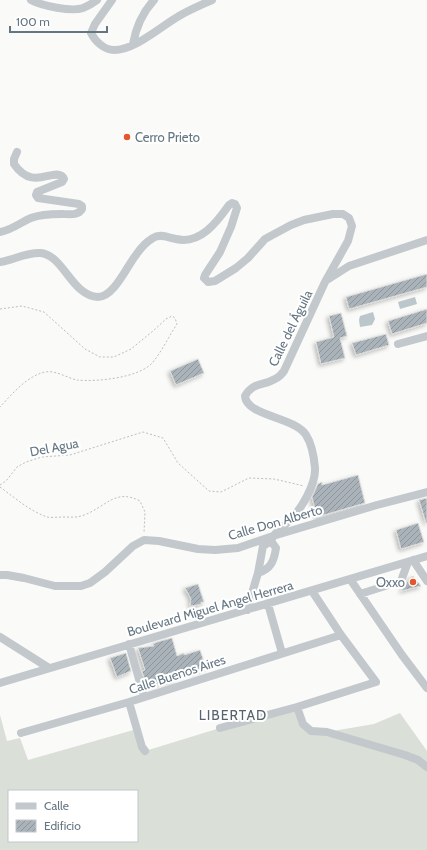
<svg xmlns="http://www.w3.org/2000/svg" width="427" height="850" font-family="Cabin,sans-serif">
<defs>
<pattern id="building-hatch" width="6" height="6" patternUnits="userSpaceOnUse"><rect width="6" height="6" fill="#aab3b9"/><path d="M-1 1l2-2M0 6l6-6M5 7l2-2" fill="none" stroke="#8e969c"/></pattern>
<filter id="shadow"><feDropShadow dx="-2" dy="2" stdDeviation="2" flood-color="#0004"/></filter>
</defs>
<rect width="100%" height="100%" fill="#fafaf8"/>
<path fill="#dadfd7" fill-rule="evenodd" d="M297 707 303 724 327 732 374 724 400 713 427 751V850H0V715L7 741 20 738 28 760 137 729 145 751 220 728ZM9 791H137V841H9Z"/>
<path fill="#bbc7cb" d="M415 297 417 304 400 309 398 302Z
M373 312 375 319 372 325 360 327 359 320 360 316Z"/>
<path fill="url(#building-hatch)" stroke="#dcdcda" filter="url(#shadow)" d="M427 274V287L349 309 346 297Z
M427 309V323L392 334 388 321Z
M341 313 347 336 340 338 345 358 321 364 316 342 334 337 329 316Z
M386 334 389 345 356 355 352 343Z
M198 359 204 373 176 385 170 371Z
M358 475 365 503 317 517 312 497 318 484 322 482V485Z
M427 498V523H426L419 500Z
M418 523 424 542 401 549 396 530Z
M413 576 421 586 401 591 410 578Z
M198 584 204 602H201V604L197 605 190 606 191 599 185 588Z
M172 638 177 656 184 653V655L200 650 206 668 192 673 191 671 174 677 175 680 161 683 147 688 142 671 145 670 138 648 154 646 153 644 157 642Z
M126 653 131 671 117 677 110 658Z"/>
<g fill="none" stroke-linecap="round" stroke-linejoin="round">
<path stroke="#bbbfc2" stroke-width="1" stroke-dasharray="2 2" stroke-linecap="butt" d="M0 309 22 306 44 312 85 349 100 357H114L131 349 153 331 166 319 172 316 175 318 177 324C169 336 162 351 153 362 140 378 96 382 77 380 67 378 56 370 45 372 27 376 12 394 0 407
M0 485 6 481 17 467 26 462 42 457 70 455 143 432 163 438 178 463 209 491 221 492 249 478 274 479 304 486
M0 487C15 498 30 511 47 517 52 518 58 517 63 517 70 517 77 518 84 515 106 507 115 488 140 501L145 512 144 533"/>
<path stroke="#c3c8cc" stroke-width="8" d="M31 0C42 6 72 12 83 8 88 6 93 3 97 0
M112 0 95 24 91 33C95 41 104 50 114 50 135 50 160 27 179 16 189 10 201 5 212 0
M133 44C136 27 142 13 154 0
M0 232C12 230 21 222 31 218 41 214 52 214 62 214 69 214 78 216 82 209V206L79 204 38 198 36 195 37 192 62 182 64 179 63 177C53 167 33 192 14 164V159L17 152
M0 262C14 260 26 252 41 253 64 256 72 296 98 297 114 297 127 266 136 255 140 249 146 242 153 238 160 233 169 238 176 239 200 245 217 222 229 205L232 203 235 204 237 208 231 227 220 252 205 275 204 278 208 282 215 281 236 268 248 258 265 239 291 225 304 220 333 214H343L349 218 352 226 348 241 325 282 284 371C282 374 279 377 275 379 263 386 253 382 245 396 246 416 295 417 306 435 312 444 314 457 315 468 316 484 301 510 289 521 282 528 274 532 271 541L263 546 258 573 247 610
M327 280 349 266 427 240
M398 344 427 336
M413 560 427 581
M258 573C271 569 274 561 276 548L271 541
M0 575H7L24 578 55 586H81L90 583 105 572 133 546 144 540 159 541 198 549 215 550 238 548 273 536 377 505 427 492
M350 579 402 655 427 688
M360 594 401 581 408 562
M268 604 282 653
M0 637 49 668
M129 644 144 697
M0 683 427 556
M129 702 142 747 145 751
M297 707 303 724 311 731 327 732 405 755 418 760 427 767
M220 728 297 707 376 682 341 635 312 591
M21 733 129 702 341 635"/>
</g>
<g fill="#e4572e" stroke="#fff" stroke-width="1.5">
<circle cx="127" cy="137" r="4"/>
<circle cx="413" cy="582" r="4"/>
</g>
<g text-anchor="middle" dominant-baseline="central" stroke-width="4" stroke-linejoin="round" paint-order="stroke">
<g font-size="13" fill="#657683" stroke="#fff" text-anchor="start">
<text x="135" y="137">Cerro Prieto</text>
<text x="405" y="582" text-anchor="end">Oxxo</text>
</g>
<g font-size="13" fill="#657683" stroke="#fff">
<text transform="translate(290 328) rotate(-64)">Calle del Águila</text>
<text transform="translate(54 447) rotate(-11)">Del Agua</text>
<text transform="translate(275 522) rotate(-16)">Calle Don Alberto</text>
<text transform="translate(210 608) rotate(-16)">Boulevard Miguel Angel Herrera</text>
<text transform="translate(177 674) rotate(-18)">Calle Buenos Aires</text>
</g>
<g font-size="14" letter-spacing="1" fill="#57646e" stroke="#fff">
<text x="233" y="715">LIBERTAD</text>
</g>
</g>
<rect x="8" y="790" width="130" height="52" fill="#ffffff" stroke="#c1c8cd"/>
<rect x="16" y="803" width="20" height="6" fill="#c3c8cc" stroke="#c1c8cd"/>
<text x="44" y="810" font-size="12" fill="#657683">Calle</text>
<rect x="16" y="820" width="20" height="12" fill="url(#building-hatch)" stroke="#c1c8cd"/>
<text x="44" y="830" font-size="12" fill="#657683">Edificio</text>
<path d="M10 26v6h97v-6" fill="none" stroke="#657683" stroke-width="2"/>
<text x="16" y="26" font-size="12" fill="#657683" stroke="#ffffff" stroke-width="3" paint-order="stroke">100 m</text>
</svg>
